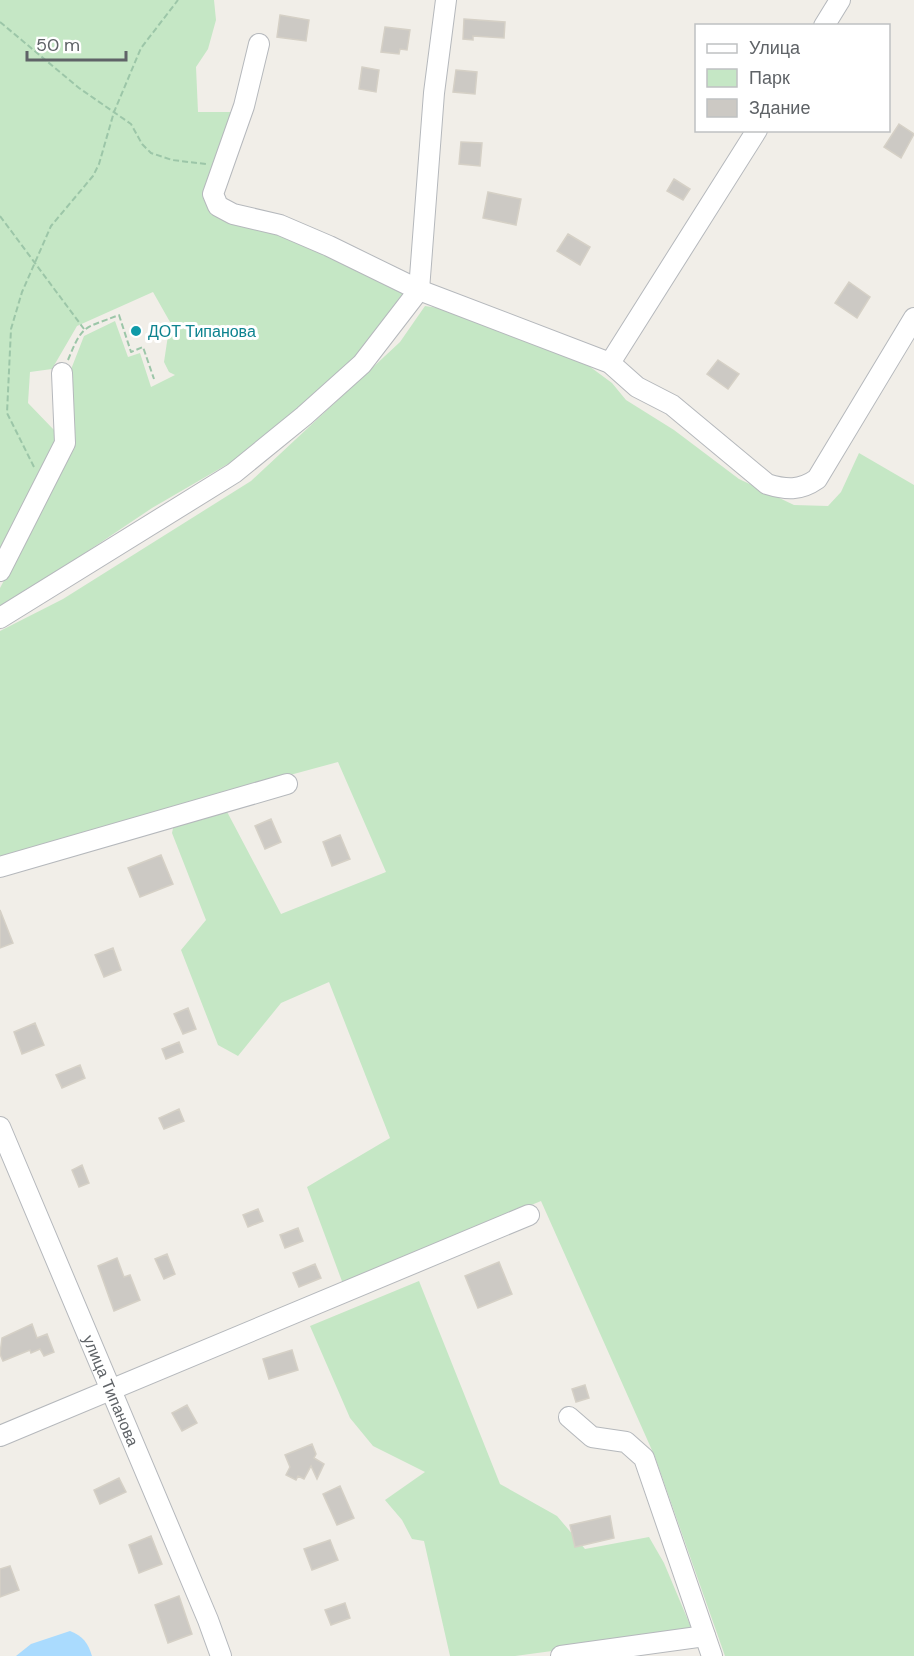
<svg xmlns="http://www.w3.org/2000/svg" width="914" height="1656" font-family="'DM Sans',sans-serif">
<rect width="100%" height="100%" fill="#f1eee8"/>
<path fill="#c5e7c5" d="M0 0H214L216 20 208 49 196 67 198 112H235L207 197 275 232 400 286 403 294 377 335 296 412 245 454 152 508 0 610V588L75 447 70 372 84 336 115 321 128 357 140 353 151 387 175 375 169 372 164 362 170 322 153 292 77 326 52 369 30 372 28 403 54 430 56 446 5 556 0 547Z
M425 306 438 308 560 351 589 366 612 383 626 400 674 430 739 479 794 505 828 506 841 492 859 453 914 485V1656H725L655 1457 541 1201 343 1284 307 1187 390 1138 329 982 281 1003 238 1056 218 1045 181 950 206 920 172 833 174 824 224 806 281 914 386 872 338 762 161 810 142 819 0 860V631L63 599 251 481 400 342Z
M419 1281 500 1484 557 1516 585 1549 649 1537 664 1563 693 1632 515 1656H450L424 1541 412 1539 402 1520 385 1500 425 1472 373 1446 350 1418 310 1326Z"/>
<path fill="#aadbfe" d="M70 1631C83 1636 88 1643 92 1656H16L31 1644Z"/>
<path fill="#ccc9c4" stroke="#d5d0c6" stroke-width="1.5" d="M280 15 309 20 306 41 277 37Z
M464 19 505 22 504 38 473 36V40L463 39Z
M385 27 410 30 407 50 400 49 399 54 381 52Z
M362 67 379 70 376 92 359 89Z
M456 70 477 72 475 94 453 92Z
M899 124 914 134 901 158 884 147Z
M461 142 482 143 480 166 459 164Z
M674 179 690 189 683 200 667 191Z
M488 192 521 199 516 225 483 218Z
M568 234 590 247 580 265 557 251Z
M849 282 870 297 857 318 835 303Z
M718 360 739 374 728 389 707 374Z
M271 819 281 842 265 849 255 826Z
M340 835 350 859 332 866 323 842Z
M161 855 173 884 140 897 128 868Z
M0 910 13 943 0 948Z
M113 948 121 970 104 977 95 955Z
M188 1008 196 1029 183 1034 174 1014Z
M35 1023 44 1045 22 1054 14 1032Z
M179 1042 183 1052 166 1059 162 1049Z
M80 1065 85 1078 62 1088 56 1075Z
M179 1109 184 1121 164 1129 159 1118Z
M82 1165 89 1183 79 1187 72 1170Z
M258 1209 263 1221 248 1227 243 1215Z
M298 1228 303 1241 285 1248 280 1235Z
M167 1254 175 1274 164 1279 155 1259Z
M117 1258 124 1277 130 1275 140 1300 114 1311 98 1266Z
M499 1262 512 1294 478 1308 465 1276Z
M315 1264 321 1278 299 1287 293 1273Z
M32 1324 37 1338 47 1334 54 1352 44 1356 40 1349 31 1353 30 1350 3 1361 0 1354 2 1338Z
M292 1350 298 1370 269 1379 263 1359Z
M585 1385 589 1398 576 1402 572 1389Z
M187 1405 197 1423 182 1431 172 1413Z
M312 1444 316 1454 314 1458 324 1464 317 1479 311 1466 304 1479 298 1476 296 1480 286 1475 290 1467 285 1455Z
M119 1478 126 1492 100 1504 94 1490Z
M340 1486 354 1518 337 1525 323 1494Z
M610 1516 614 1538 575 1547 570 1525Z
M151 1536 162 1564 139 1573 129 1545Z
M330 1540 338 1560 312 1570 304 1549Z
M10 1566 19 1590 0 1597V1569Z
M179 1596 192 1634 168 1643 155 1605Z
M345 1603 350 1618 331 1625 325 1610Z"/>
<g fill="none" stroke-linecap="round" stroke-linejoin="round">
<g stroke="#b5b8bc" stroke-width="22">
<g id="minor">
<path d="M824 26 840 0"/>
<path d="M259 44 244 106 213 194 218 206 233 214 280 225 329 246 419 290 610 363 637 387 672 405 767 484C786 490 800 491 817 479L914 318"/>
<path d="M610 363 757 130"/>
<path d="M0 571 65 443 62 373"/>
<path d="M0 618 234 473 304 416 362 364 419 290 434 93 446 0"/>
<path d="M0 867 287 784"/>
<path id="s1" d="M0 1127 208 1620 221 1656"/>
<path d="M569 1417 592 1437 626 1442 644 1458 712 1656"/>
<path d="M0 1436 529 1215"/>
<path d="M561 1656 705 1636"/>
</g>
</g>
<path stroke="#9cc6a8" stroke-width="2" stroke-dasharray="6 3" stroke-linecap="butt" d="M0 22 79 88 131 124 142 144 151 153 172 160 206 164
M0 216 84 329
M68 360C83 323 84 329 119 315L131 352 143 347 154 379
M34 467 7 413 11 329 22 292 51 226 93 176 99 164 114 112 141 48 178 0"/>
<use href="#minor" stroke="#fff" stroke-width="20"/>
</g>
<circle fill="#0f9aa8" stroke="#fff" stroke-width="2" cx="136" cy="331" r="6"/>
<g text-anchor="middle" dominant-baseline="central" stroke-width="6" stroke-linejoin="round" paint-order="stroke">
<g font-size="16" fill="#0d838f" stroke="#fff" text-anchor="start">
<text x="148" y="331">ДОТ Типанова</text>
</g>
<g font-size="16" fill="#5f6367" stroke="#fff">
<text stroke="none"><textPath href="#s1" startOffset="286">улица Типанова</textPath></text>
</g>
</g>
<rect x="695" y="24" width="195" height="108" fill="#ffffff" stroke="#bfc1c2" stroke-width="1.5"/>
<rect x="707" y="44" width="30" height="9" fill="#ffffff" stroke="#bfc1c2" stroke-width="1.5"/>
<text x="749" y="54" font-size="18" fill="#5f6367">Улица</text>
<rect x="707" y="69" width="30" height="18" fill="#c5e7c5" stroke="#bfc1c2" stroke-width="1.5"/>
<text x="749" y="84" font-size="18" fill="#5f6367">Парк</text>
<rect x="707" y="99" width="30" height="18" fill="#ccc9c4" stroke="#bfc1c2" stroke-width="1.5"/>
<text x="749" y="114" font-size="18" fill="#5f6367">Здание</text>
<path d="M27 51v9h99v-9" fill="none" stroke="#5f6367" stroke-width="3"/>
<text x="36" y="51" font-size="18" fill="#5f6367" stroke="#ffffff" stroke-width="4.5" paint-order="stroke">50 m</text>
</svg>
